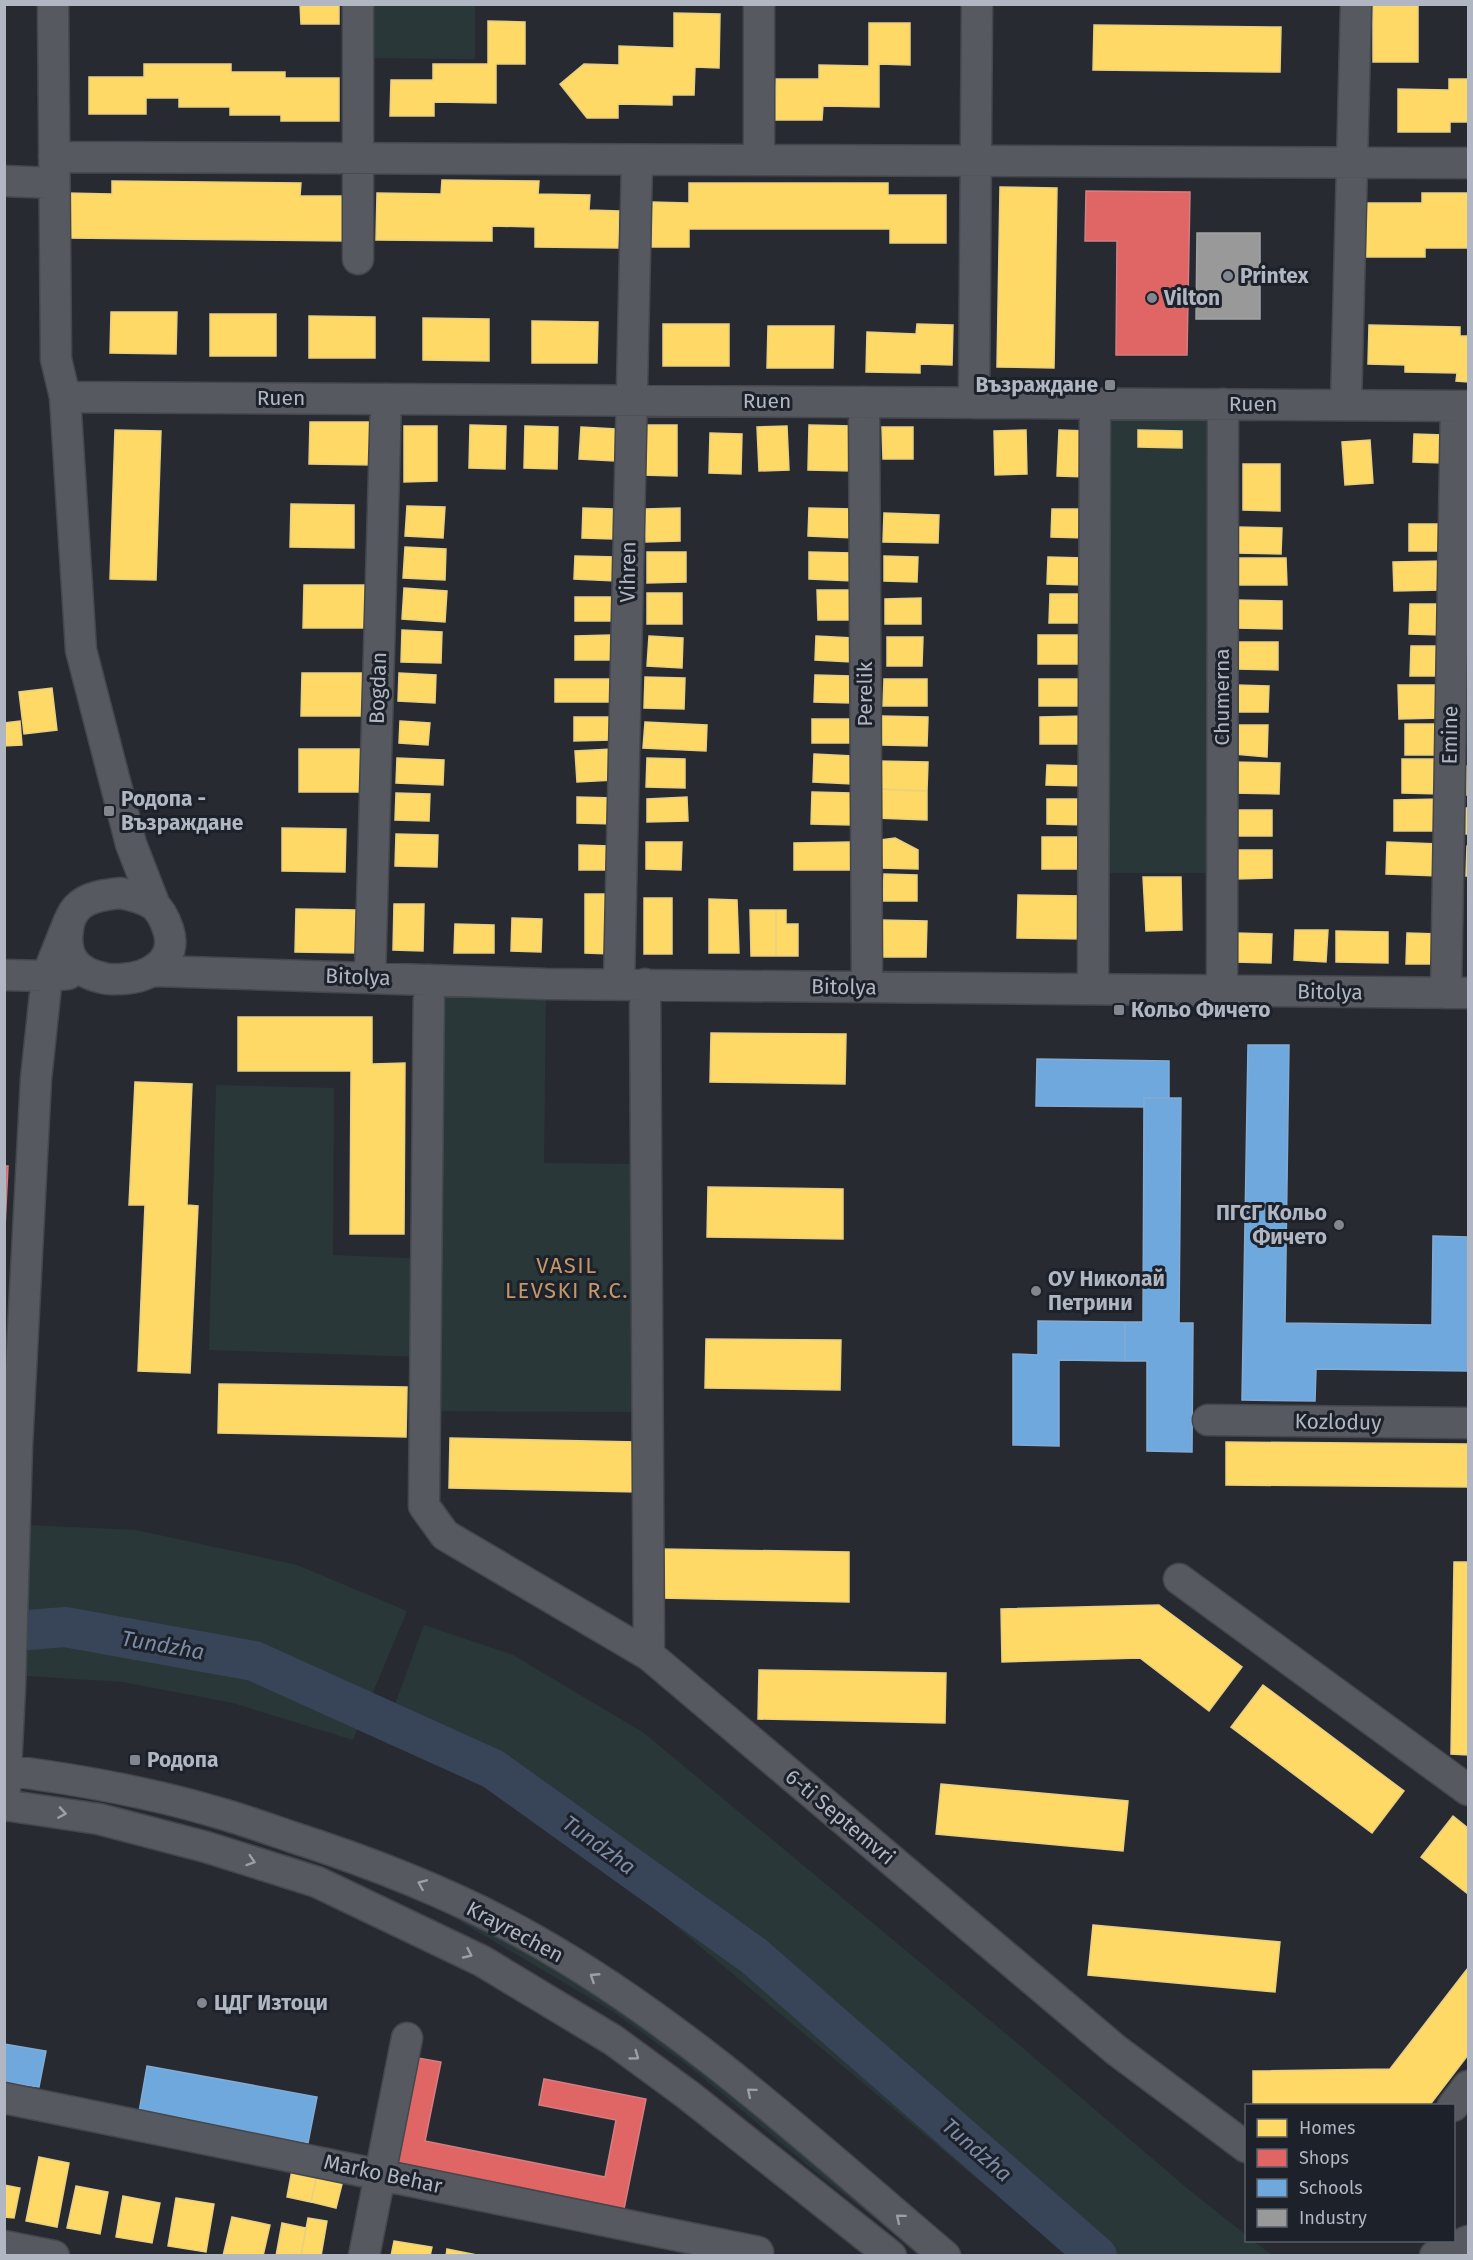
<svg xmlns="http://www.w3.org/2000/svg" width="1473" height="2260" font-family="'Fira Sans',sans-serif">
<rect width="100%" height="100%" fill="#272b31"/>
<path fill="#293739" d="M358 5H475V59L357 58Z
M1095 403 1223 404 1221 873H1093Z
M429 980 546 984 544 1163 646 1164 647 1412 424 1411V1357L209 1350 216 1085 334 1088 333 1255 425 1259Z
M5 1524 136 1530 297 1565 407 1611 353 1740 233 1703 122 1682 11 1675Z
M424 1625 513 1655 644 1733 1017 2043 1188 2189 1246 2235V2240L1253 2241 1272 2255H1068L610 1871 489 1788 383 1737Z
M345 1859 539 1957 695 2057 909 2240 907 2244 811 2168 690 2067 612 2011 446 1913 343 1867Z"/>
<path fill="#ffd966" stroke="#e8cf82" stroke-width="1.5" d="M300 4H339V24H301Z
M1373 4H1418V62H1373Z
M674 13 720 14 719 68 695 67 694 95H672V105L618 104V118H587L560 84 584 64 619 65V46L674 48Z
M488 21 525 22V64H496V103L434 102V116H390L391 80H433V64H488Z
M869 23H910V65L879 64V107L823 106 822 120H775L776 79H819V65L869 66Z
M1094 25 1281 27 1280 72 1093 70Z
M144 64H231V72H285V78H339V121H281V115H230V107H179V98H146V114H89V77H144Z
M1449 79H1468V122H1450V132H1398V89L1449 90Z
M442 180 539 181 538 194 590 195 589 210 619 211 618 248 535 247V227L492 226V241L376 240 377 193 441 194Z
M112 181 301 183 300 196H348V241L67 238V193L112 194Z
M689 183H888V195H946V243H890V229H689V247H652V202L689 203Z
M1000 187 1057 188 1054 368 997 367Z
M1422 193H1468V248H1425V257H1363V203H1422Z
M111 312H177L176 354 110 353Z
M210 314H276V356H210Z
M309 316 375 317V358H309Z
M423 318 489 319V361L423 360Z
M532 321 598 322 597 363H532Z
M663 324H729V366H663Z
M917 324 953 325 952 365 920 364V373L866 372 867 332 916 334Z
M1369 325 1460 327V336H1468V382L1456 381 1457 373 1405 372V365L1368 364Z
M768 326H834L833 368H767Z
M310 422H373V465L309 464Z
M470 425 506 426 505 469 469 468Z
M643 425H677V476L642 475Z
M809 425 854 426 853 471 808 470Z
M404 426H437V481L404 482Z
M525 426 558 427 557 469 524 468Z
M787 426 789 470 759 471 757 427Z
M581 427 616 429 615 461 579 459Z
M882 427H913V459H883Z
M115 430 161 431 156 580 110 579Z
M1026 430 1027 474 995 475 994 431Z
M1059 430 1088 431 1087 477 1057 476Z
M1138 430 1182 431V448L1138 447Z
M710 433 742 434 741 474 709 473Z
M1414 434 1444 435 1443 463 1413 462Z
M1370 440 1373 483 1345 485 1342 442Z
M1243 464H1280V511L1243 510Z
M291 504 354 505V548L290 547Z
M407 506 445 507 443 538 405 536Z
M583 508 614 509 613 539 582 538Z
M680 508V541L646 542 645 509Z
M809 508 854 509V538L808 536Z
M1052 509H1087L1086 538 1051 537Z
M884 513 939 515 938 543 883 542Z
M1409 524H1440L1441 551H1409Z
M1237 527 1282 528 1281 554 1236 553Z
M405 547 446 549 445 580 403 578Z
M647 552H686V582L647 583Z
M809 552 853 553V581L809 579Z
M575 556 617 557 616 581 574 579Z
M884 556 918 557 917 582 884 581Z
M1048 557 1084 558 1083 585 1047 584Z
M1235 558H1286L1287 585H1235Z
M1442 561V590L1394 591 1393 562Z
M304 585H367V628H303Z
M404 588 447 591 445 622 402 619Z
M817 590H851L852 620H818Z
M647 593H682V624H647Z
M1050 594H1081L1080 623H1049Z
M575 597H613V621H575Z
M921 598V624H885V599Z
M1235 600 1282 601V629L1234 628Z
M1410 604H1442L1441 635 1409 634Z
M1467 605H1468V640H1466Z
M402 630 442 632 441 663 401 662Z
M610 635 611 660H575V636Z
M1038 635H1085V664H1038Z
M649 636 683 638 682 668 647 666Z
M816 636 853 638 851 662 815 660Z
M887 637H923L922 666H887Z
M1235 642H1278V670L1235 669Z
M1411 646H1441V676H1410Z
M302 673H365V716H301Z
M399 673 436 675 435 703 398 701Z
M815 675 852 676 850 703 814 702Z
M645 677 685 678 684 709 644 708Z
M555 679H611V702H555Z
M884 679H927V706H883Z
M1039 679H1087L1086 706H1039Z
M1236 685 1269 686 1268 712H1236Z
M1398 685H1441V718L1399 719Z
M52 688 57 730 24 734 19 692Z
M882 716 928 717 927 746 881 745Z
M1086 716 1087 744H1040V717Z
M574 717H611L612 740 574 741Z
M812 719H852V743H812Z
M20 721 22 745 4 746V723Z
M400 721 430 723 428 745 399 743Z
M645 722 707 725 706 751 643 748Z
M1405 724H1442V755H1405Z
M1236 725H1268L1267 757 1234 754Z
M299 749H363L362 792H299Z
M612 749 614 780 577 782 575 751Z
M814 754 853 756 852 784 813 782Z
M397 758 444 760 443 785 396 783Z
M647 758 685 759V788L646 787Z
M1402 759H1441V794L1402 793Z
M878 761 928 762 927 791 877 789Z
M1231 762 1280 763 1279 794 1231 793Z
M1047 765 1088 766 1087 786 1046 785Z
M1467 766H1468V795H1467Z
M877 789 927 791V820L876 818Z
M812 792 852 793 851 825 811 824Z
M396 793 430 794 429 821 395 820Z
M577 797 614 798V824L577 823Z
M687 797 688 821 647 822V799Z
M1047 799H1087L1086 825 1047 824Z
M1440 799 1441 831H1394V800Z
M1466 808H1468V834H1466Z
M1235 810H1272V836H1235Z
M282 828 346 829 345 872 282 871Z
M396 834 438 835 437 867 395 866Z
M1042 837H1085L1084 869H1042Z
M895 838 918 850V869L881 868V840Z
M646 842H682L681 870 646 869Z
M850 842V870H794V843Z
M1387 842 1439 844V876L1386 874Z
M579 845 610 846V870H579Z
M1467 846H1468V876H1466Z
M1235 850H1272V878L1235 879Z
M884 874 917 875V901H883Z
M1143 877H1181L1182 930 1146 931Z
M585 894H613L611 954 585 953Z
M1018 895 1086 896 1085 939 1017 938Z
M644 898H672V954H644Z
M709 899 737 900 739 953H709Z
M394 904H424L423 951 393 950Z
M296 909 359 910 358 953 295 952Z
M750 910H776V956H751Z
M776 910H786V924H798V956H776Z
M512 918 542 919 541 952 511 951Z
M880 920 927 921 926 957H879Z
M455 924 494 925V953H454Z
M1295 930H1328L1326 962 1294 960Z
M1336 931 1388 932V963L1336 962Z
M1236 933 1272 934 1271 963 1235 962Z
M1407 933 1439 934V964H1406Z
M238 1017H372V1064L405 1063 404 1234H350L351 1071H238Z
M711 1033 846 1034 845 1084 710 1082Z
M135 1082 192 1084 187 1205 198 1206 190 1373 138 1371 145 1205H129Z
M708 1187 843 1189V1239L707 1237Z
M706 1339 841 1340 840 1390 705 1388Z
M219 1384 407 1387 406 1437 218 1433Z
M450 1438 638 1442 637 1492 449 1488Z
M1226 1442 1468 1444V1487L1226 1485Z
M662 1549 849 1552V1602L661 1598Z
M1454 1562H1468V1755L1451 1754Z
M1159 1605 1242 1667 1209 1711 1140 1658 1002 1662 1001 1609Z
M759 1670 946 1673 945 1723 758 1719Z
M1263 1685 1404 1791 1372 1833 1231 1727Z
M941 1784 1128 1801 1123 1851 936 1834Z
M1453 1816 1468 1828V1894L1421 1857Z
M1093 1925 1280 1942 1275 1992 1088 1975Z
M1468 1968V2055L1429 2106H1253V2071L1390 2069Z
M39 2157 69 2163 57 2227 26 2221Z
M292 2170 317 2175 311 2202 287 2197Z
M317 2175 343 2180 336 2208 311 2202Z
M4 2185 20 2188 14 2218 4 2217Z
M76 2186 108 2192 100 2234 67 2228Z
M123 2196 160 2203 152 2243 116 2237Z
M176 2198 214 2204 206 2252 168 2246Z
M232 2217 270 2225 263 2256H223Z
M308 2218 327 2221 321 2256H301Z
M282 2223 306 2228 301 2256H276Z
M394 2241 432 2247 430 2256H391Z
M447 2249 482 2256H446Z"/>
<path fill="#e06666" stroke="#d27e82" stroke-width="1.5" d="M1086 191 1190 192 1187 355H1116L1117 241H1085Z
M4 1166H8L4 1248Z
M418 2058 441 2062 425 2141 605 2177 616 2120 539 2105 544 2079 646 2099 624 2209 397 2165Z"/>
<path fill="#6fa8dc" stroke="#83acd4" stroke-width="1.5" d="M1248 1045H1289L1285 1323 1432 1325 1433 1236 1468 1237V1371L1316 1369 1315 1401 1242 1400Z
M1037 1059 1169 1061V1098H1144V1107L1036 1106Z
M1144 1098H1181L1179 1323H1193L1192 1452 1147 1451V1361H1125V1322H1143Z
M1038 1321 1125 1322V1361L1059 1360V1446L1013 1445V1354L1038 1355Z
M4 2044 46 2051 39 2087 4 2082Z
M147 2066 317 2097 308 2143 139 2112Z"/>
<path fill="#999" stroke="#a0a2a5" stroke-width="1.5" d="M1197 233H1260V319H1196Z"/>
<g fill="none" stroke-linecap="round" stroke-linejoin="round">
<path stroke="#384458" stroke-width="40" d="M4 1632 65 1627 254 1661 493 1769 754 1956 1097 2256"/>
<g stroke="#44474c" stroke-width="33">
<path id="minor" d="M53 4 56 359 65 397 81 650 131 844 155 906
M358 4V259
M54 157 1468 163
M759 160V4
M4 181 54 183
M65 397 1468 406
M864 402 867 987
M974 403 977 4
M1346 405 1356 4
M120 893C131 895 144 898 154 905 161 911 165 920 168 929 179 961 149 978 121 979 115 979 108 980 103 978 75 972 64 956 68 929 69 919 73 911 80 905 91 896 106 895 120 893Z
M155 971 546 984 1468 993
M4 975 47 976 68 974
M370 977 386 399
M429 980 424 1506 445 1535 649 1655 1116 2050 1246 2147
M619 984 637 160
M645 984 649 1655
M1093 989 1095 403
M1222 991 1223 404
M1446 993 1456 406
M1208 1420 1468 1423
M1179 1579 1468 1790
M4 1770C74 1779 144 1791 212 1811 238 1818 263 1827 289 1836 373 1863 456 1895 533 1939 684 2024 813 2144 945 2256
M5 1789 10 1687 17 1446 36 1079 47 976 69 921
M4 1805 99 1819 206 1847 317 1882 482 1961 613 2040 688 2095 891 2256
M4 2098 758 2252 757 2256
M1453 2106 1468 2086
M4 2246 54 2256
M364 2256 407 2038
M1435 2256 1468 2241"/>
</g>
<use href="#minor" stroke="#565960" stroke-width="30"/>
</g>
<defs><path id="oneway-chevron" d="M-2-3.5L2.5 0L-2 3.5" fill="none" stroke-width="1.6" stroke-linecap="round" stroke-linejoin="round" transform="scale(1.5)"/></defs>
<g stroke="#9aa0aa">
<use href="#oneway-chevron" transform="translate(62 1813) rotate(9)"/>
<use href="#oneway-chevron" transform="translate(251 1861) rotate(18)"/>
<use href="#oneway-chevron" transform="translate(422 1884) rotate(-157)"/>
<use href="#oneway-chevron" transform="translate(468 1954) rotate(25)"/>
<use href="#oneway-chevron" transform="translate(594 1977) rotate(-147)"/>
<use href="#oneway-chevron" transform="translate(635 2056) rotate(36)"/>
<use href="#oneway-chevron" transform="translate(751 2092) rotate(-140)"/>
<use href="#oneway-chevron" transform="translate(900 2218) rotate(-140)"/>
</g>
<g fill="#81868f" stroke="#1c212a" stroke-width="2">
<circle cx="1228" cy="276" r="6"/>
<circle cx="1152" cy="298" r="6"/>
<rect x="1104" y="379" width="12" height="12" rx="3"/>
<rect x="103" y="805" width="12" height="12" rx="3"/>
<rect x="1113" y="1004" width="12" height="12" rx="3"/>
<circle cx="1339" cy="1225" r="6"/>
<circle cx="1036" cy="1291" r="6"/>
<rect x="129" y="1754" width="12" height="12" rx="3"/>
<circle cx="202" cy="2003" r="6"/>
</g>
<g text-anchor="middle" dominant-baseline="central" stroke-width="6" stroke-linejoin="round" paint-order="stroke">
<g font-size="21" font-weight="bold" fill="#b1b7c2" stroke="#1c212a" text-anchor="start">
<text x="1240" y="276">Printex</text>
<text x="1164" y="298">Vilton</text>
<text x="1098" y="385" text-anchor="end">Възраждане</text>
<text x="121" y="799">Родопа -<tspan x="121" dy="24">Възраждане</tspan></text>
<text x="1131" y="1010">Кольо Фичето</text>
<text x="1327" y="1213" text-anchor="end">ПГСГ Кольо<tspan x="1327" dy="24">Фичето</tspan></text>
<text x="1048" y="1279">ОУ Николай<tspan x="1048" dy="24">Петрини</tspan></text>
<text x="147" y="1760">Родопа</text>
<text x="214" y="2003">ЦДГ Изтоци</text>
</g>
<g font-size="21" fill="#b1b7c2" stroke="#1c212a">
<text x="281" y="398">Ruen</text>
<text x="767" y="401">Ruen</text>
<text x="1253" y="404">Ruen</text>
<text transform="translate(628 572) rotate(-89)">Vihren</text>
<text transform="translate(378 688) rotate(-88)">Bogdan</text>
<text transform="translate(865 694) rotate(-90)">Perelik</text>
<text transform="translate(1222 697) rotate(-90)">Chumerna</text>
<text transform="translate(1450 735) rotate(-89)">Emine</text>
<text transform="translate(358 977) rotate(2)">Bitolya</text>
<text transform="translate(844 987) rotate(1)">Bitolya</text>
<text transform="translate(1330 992) rotate(1)">Bitolya</text>
<text transform="translate(1338 1422) rotate(1)">Kozloduy</text>
<text transform="translate(840 1817) rotate(40)">6-ti Septemvri</text>
<text transform="translate(515 1932) rotate(28)">Krayrechen</text>
<text transform="translate(383 2174) rotate(12)">Marko Behar</text>
</g>
<g font-size="22" letter-spacing="1.5" fill="#c4976a" stroke="#1c212a">
<text x="567" y="1265">VASIL<tspan x="567" dy="25">LEVSKI R.C.</tspan></text>
</g>
<g font-size="22" font-style="italic" fill="#7c8ca7" stroke="#1c212a">
<text transform="translate(163 1645) rotate(10)">Tundzha</text>
<text transform="translate(599 1845) rotate(36)">Tundzha</text>
<text transform="translate(977 2150) rotate(41)">Tundzha</text>
</g>
</g>
<rect width="1473" height="2260" fill="none" stroke="#b1b7c2" stroke-width="12"/>
<rect x="1245" y="2104" width="210" height="138" fill="#1c212a" stroke="#585d67" stroke-width="1.5"/>
<rect x="1257" y="2119" width="30" height="18" fill="#ffd966" stroke="#585d67" stroke-width="1.5"/>
<text x="1299" y="2134" font-size="18" fill="#b1b7c2">Homes</text>
<rect x="1257" y="2149" width="30" height="18" fill="#e06666" stroke="#585d67" stroke-width="1.5"/>
<text x="1299" y="2164" font-size="18" fill="#b1b7c2">Shops</text>
<rect x="1257" y="2179" width="30" height="18" fill="#6fa8dc" stroke="#585d67" stroke-width="1.5"/>
<text x="1299" y="2194" font-size="18" fill="#b1b7c2">Schools</text>
<rect x="1257" y="2209" width="30" height="18" fill="#999999" stroke="#585d67" stroke-width="1.5"/>
<text x="1299" y="2224" font-size="18" fill="#b1b7c2">Industry</text>
</svg>
